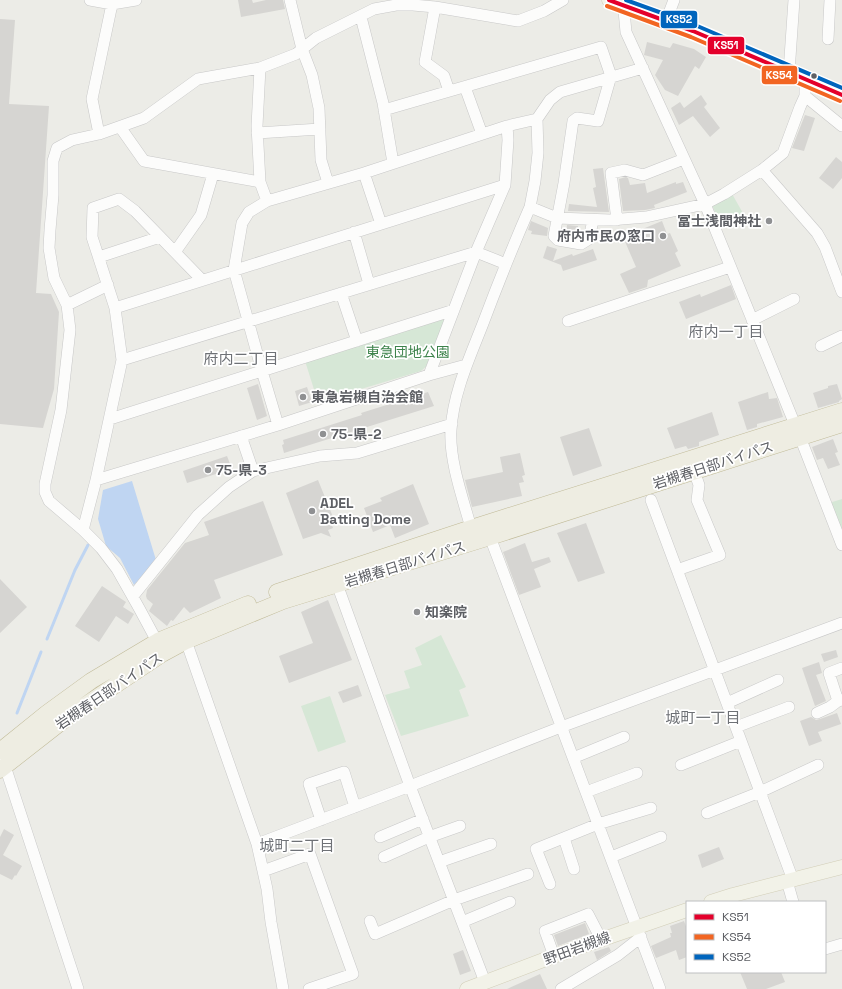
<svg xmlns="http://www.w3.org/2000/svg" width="842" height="989" font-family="'Space Grotesk','Noto Sans JP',sans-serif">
<rect width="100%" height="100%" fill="#ecece7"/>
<path fill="#d6e7d6" d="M731 192 744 215 722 227 711 203Z
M443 319 446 322 429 364 421 371 318 402 305 361Z
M842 499V536L829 503Z
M441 635 466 687 459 690 469 716 401 736 385 695 410 688 404 671 422 665 415 648Z
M330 696 346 742 318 752 301 706Z"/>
<path fill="#bfd5f2" d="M132 481 156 560 134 585 120 558 106 546 98 519 103 490Z"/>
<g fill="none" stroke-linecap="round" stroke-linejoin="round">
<path stroke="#bfd5f2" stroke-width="3" d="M47 639 75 570 88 545
M17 713 41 652"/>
</g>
<path fill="#d6d5d2" d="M238 0H252L253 3 266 0H283L285 9 241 17Z
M0 19 15 20 9 104 49 106 36 293 51 294 59 312 54 389 43 428 0 424Z
M647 42 670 48 673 43 694 49 706 57 699 69 695 66 678 96 665 90 655 75 663 60 644 55Z
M701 95 707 104 704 107 720 128 710 137 693 116 679 125 671 108 680 102 684 108Z
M805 115 815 118 804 151 792 148Z
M836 157 842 162V178L833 189 819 178Z
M603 168 609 212 568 211 569 204 597 207 593 188 596 187 593 169Z
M626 177 628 178 630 185 645 183 647 193 676 182V184L683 182 687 192 654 205 655 208 645 210 623 211 619 179Z
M531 221 548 228 547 236 531 234 532 231 528 230Z
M662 221 667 234 670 233 678 251 675 253 681 266 648 280 647 287 629 293 620 274 636 267 623 237Z
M567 225 578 226 577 236 566 234Z
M547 246 557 249 553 261 572 254 573 256 593 249 597 260 563 271 561 265 543 258Z
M731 285 736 299 686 319 679 302 700 294 701 297Z
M258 384 267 416 257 420 247 388Z
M837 384 842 399 839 401V402L818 408 813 393 828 388V386Z
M307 387 312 402 299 406 295 391Z
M428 392 434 406 284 453 282 445 284 444 283 440 362 415 361 413Z
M768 392 769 399 777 398 783 417 757 424V427L747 430 738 402Z
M712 412 719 435 699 442V446L688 449 686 446 675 449 667 428Z
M589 428 602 466 573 476 560 437Z
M833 439 838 452 835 453 840 465 828 469 823 458 817 460 812 447Z
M520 453 525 475 522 476 524 482 519 483 522 496 472 507 465 480 503 472 500 457Z
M227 456 232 469 187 483 183 471Z
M318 480 333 517 329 518 333 528 328 530 331 537 321 533 303 539 286 493Z
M413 484 429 524 395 538 390 525 373 532 364 508 382 501 380 498Z
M263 501 283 555 214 580 221 598 190 613 184 607 173 621 171 620 167 626 149 611 153 604 147 599 146 596 147 590 185 543 209 535 204 522Z
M586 523 605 573 578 582 557 533Z
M525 543 532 562 549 557 551 562 534 569 541 587 519 595 503 552Z
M0 579 27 607 0 633Z
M102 586 126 602 123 607 134 614 128 624 116 616 99 642 75 626Z
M328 600 352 660 289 683 279 656 313 643 301 612Z
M836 650 838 657 824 662 821 654Z
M819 662 822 673 816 675 826 701 815 706 802 668Z
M358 685 362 696 343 703 338 692Z
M837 713 841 724 818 732 822 741 809 746 800 721 811 717 816 720 820 719Z
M4 829 14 835 3 855 22 866 16 876 15 875 12 880 0 874V837Z
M719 847 724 859 702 868 698 855Z
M684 921 687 929V957L679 960 676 950 656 958 651 946 671 937 670 933H672L670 926Z
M585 923 589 934 558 946 554 935Z
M609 947 611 951 597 960 594 952Z
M463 950 471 971 460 975 453 954Z
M740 972H781L785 982 766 989H747Z
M540 974 547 989H507Z"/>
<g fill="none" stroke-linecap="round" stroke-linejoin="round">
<g stroke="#c8c8c8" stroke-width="12">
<path id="minor" d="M90 0 112 4 136 0
M290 0 302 49 312 75 319 108 321 160 328 183
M623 0 626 32 705 204 800 437 842 545
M435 7 425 62 444 76 449 91
M361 17 383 103 393 163
M666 21 674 0
M828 39 830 0
M260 68 257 126 260 182 267 201
M789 72 794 0
M465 87 482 134
M805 96 842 126
M384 110 601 47 611 76 598 121 577 118 573 121 564 183 554 236 558 240 581 244 589 239 593 220
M120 127 144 161 260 182
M257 133 320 129
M99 134 92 99 112 4
M762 170 817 233 825 247 842 292
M364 173 381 224
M530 207 557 218 610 220 646 217 705 204 724 194 762 170 783 153 800 107 805 96V80
M617 220 611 173 625 170 643 175 684 159
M354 232 369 284
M175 252 201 215 213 174
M99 257 160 237
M341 293 357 341
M67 305 108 285
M115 308 505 185
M752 320 794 299
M568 321 730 267
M821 346 842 336
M122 360 476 252 506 264
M429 375 476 252 505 185 508 140 507 126
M110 419 454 310
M278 425 262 371 234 270 242 223 249 212 267 201 364 173 507 126 537 119
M241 436 253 471
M96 480 278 425 429 375 466 365
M651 500 793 880
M471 528C463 499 449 460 451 430 453 394 469 359 482 326 497 286 513 246 530 207L535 181 538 153 537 119 550 100 560 92 643 68
M83 530 96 480 122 360 115 308 92 237 93 208 119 199 135 211 202 280
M490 537 660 989
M677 570 720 555 697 500 699 485 694 471
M337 584 410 786 485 982
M133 596 198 515 229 487 253 471 320 456 357 453 452 424
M184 635 257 844 267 889 271 922 283 989
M160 647 139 608 117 569 101 548 83 530 49 501 45 492V484L61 410 70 330 67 305 54 278 49 248 50 230 53 195V161L57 148 72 140 99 134 144 118 198 79 260 68 296 54 316 38 374 9 396 5H413L435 7 518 21 544 11 563 0
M842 668 829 673 838 701 842 700
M727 703 778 680
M817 713 830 707 838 701
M736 727 789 707
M573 758 624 737
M3 760 78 989
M681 765 741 741
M586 792 637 773
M707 813 760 792 818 765
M321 820 309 784 344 772 355 807
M380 837 423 819
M564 838 574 869
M257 844 410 786 561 727 842 623
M384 857 429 837 460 826
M611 857 661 837
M439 862 491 844
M263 871 310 854 353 974 309 989
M787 881 793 902
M550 884 536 849 598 824 651 808
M370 921 375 934 454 900 528 874
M462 922 510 902
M825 949 842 944
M554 956 545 931 588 914 601 939
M561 989 618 955 641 937"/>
</g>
<g stroke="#d2ceb7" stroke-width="15">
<path id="major" d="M609 0 693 31 842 95
M711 902 733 895 842 867
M467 989 554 956 687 910"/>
</g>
<g stroke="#c0ba97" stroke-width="17">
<path id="highway" d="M277 592 471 528 842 411
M0 751 47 713 91 681 158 641 248 604
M0 770 69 716 162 654 186 641 283 601 490 537 842 424"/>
</g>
<use href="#minor" stroke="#fcfcfb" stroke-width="11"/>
<use href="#major" stroke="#f2f2e8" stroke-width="14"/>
<use href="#highway" stroke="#eeede2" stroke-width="16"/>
<g stroke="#fff" stroke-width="7">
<path id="bus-1" d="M609 0 693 31 842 95"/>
</g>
<g stroke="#fff" stroke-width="7">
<path id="bus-2" d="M607 6 691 37 840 101"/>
</g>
<g stroke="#fff" stroke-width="7">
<path id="bus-3" d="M626 0 695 25 842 88"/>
</g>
<use href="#bus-1" stroke="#e4002b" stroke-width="4"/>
<use href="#bus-2" stroke="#f26522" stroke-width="4"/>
<use href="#bus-3" stroke="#0065bd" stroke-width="4"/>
</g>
<circle fill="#5d5f64" stroke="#fff" stroke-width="1.5" cx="814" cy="76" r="3.5"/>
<g fill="#8f9092" stroke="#fff" stroke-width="1.5">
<circle cx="769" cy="221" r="4"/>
<circle cx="663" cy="236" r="4"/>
<circle cx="303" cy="397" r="4"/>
<circle cx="323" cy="434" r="4"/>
<circle cx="208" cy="470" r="4"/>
<circle cx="312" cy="511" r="4"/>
<circle cx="417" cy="612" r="4"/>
</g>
<g text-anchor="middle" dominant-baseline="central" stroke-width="3.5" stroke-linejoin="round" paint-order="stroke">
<g font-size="14" font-weight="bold" fill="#5d5f64" stroke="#fff" text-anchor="start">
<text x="761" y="221" text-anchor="end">冨士浅間神社</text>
<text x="655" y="236" text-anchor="end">府内市民の窓口</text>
<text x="311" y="397">東急岩槻自治会館</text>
<text x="331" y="434">75-県-2</text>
<text x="216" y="470">75-県-3</text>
<text x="320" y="503">ADEL<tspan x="320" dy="16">Batting Dome</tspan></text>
<text x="425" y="612">知楽院</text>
</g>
<g font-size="14" fill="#3d834b" stroke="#fff">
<text x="408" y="352">東急団地公園</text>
</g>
<g font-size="14" fill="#5d5f64" stroke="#fff">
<text transform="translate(713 465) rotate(-18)">岩槻春日部バイパス</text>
<text transform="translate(405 564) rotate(-17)">岩槻春日部バイパス</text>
<text transform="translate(109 691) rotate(-34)">岩槻春日部バイパス</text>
<text transform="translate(577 948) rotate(-20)">野田岩槻線</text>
</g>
<g font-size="15" fill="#6e7176" stroke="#fff">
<text x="726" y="331">府内一丁目</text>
<text x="241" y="358">府内二丁目</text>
<text x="703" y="717">城町一丁目</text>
<text x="297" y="845">城町二丁目</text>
</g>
</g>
<g stroke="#fff" stroke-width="1.5">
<rect x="660" y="10" width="38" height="19" rx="4" fill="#0065bd"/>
<rect x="707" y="36" width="38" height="19" rx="4" fill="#e4002b"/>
<rect x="761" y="65" width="37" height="20" rx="4" fill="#f26522"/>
</g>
<g font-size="11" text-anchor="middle" font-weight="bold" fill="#fff">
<text x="679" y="23">KS52</text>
<text x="726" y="49">KS51</text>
<text x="779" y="79">KS54</text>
</g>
<rect x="686" y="901" width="140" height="72" fill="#ffffff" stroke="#bebfc1"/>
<rect x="694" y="914" width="20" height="6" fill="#e4002b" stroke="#bebfc1"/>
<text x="722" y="921" font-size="12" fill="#5d5f64">KS51</text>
<rect x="694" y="934" width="20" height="6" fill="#f26522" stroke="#bebfc1"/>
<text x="722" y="941" font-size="12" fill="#5d5f64">KS54</text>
<rect x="694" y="954" width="20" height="6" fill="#0065bd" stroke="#bebfc1"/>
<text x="722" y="961" font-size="12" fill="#5d5f64">KS52</text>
</svg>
